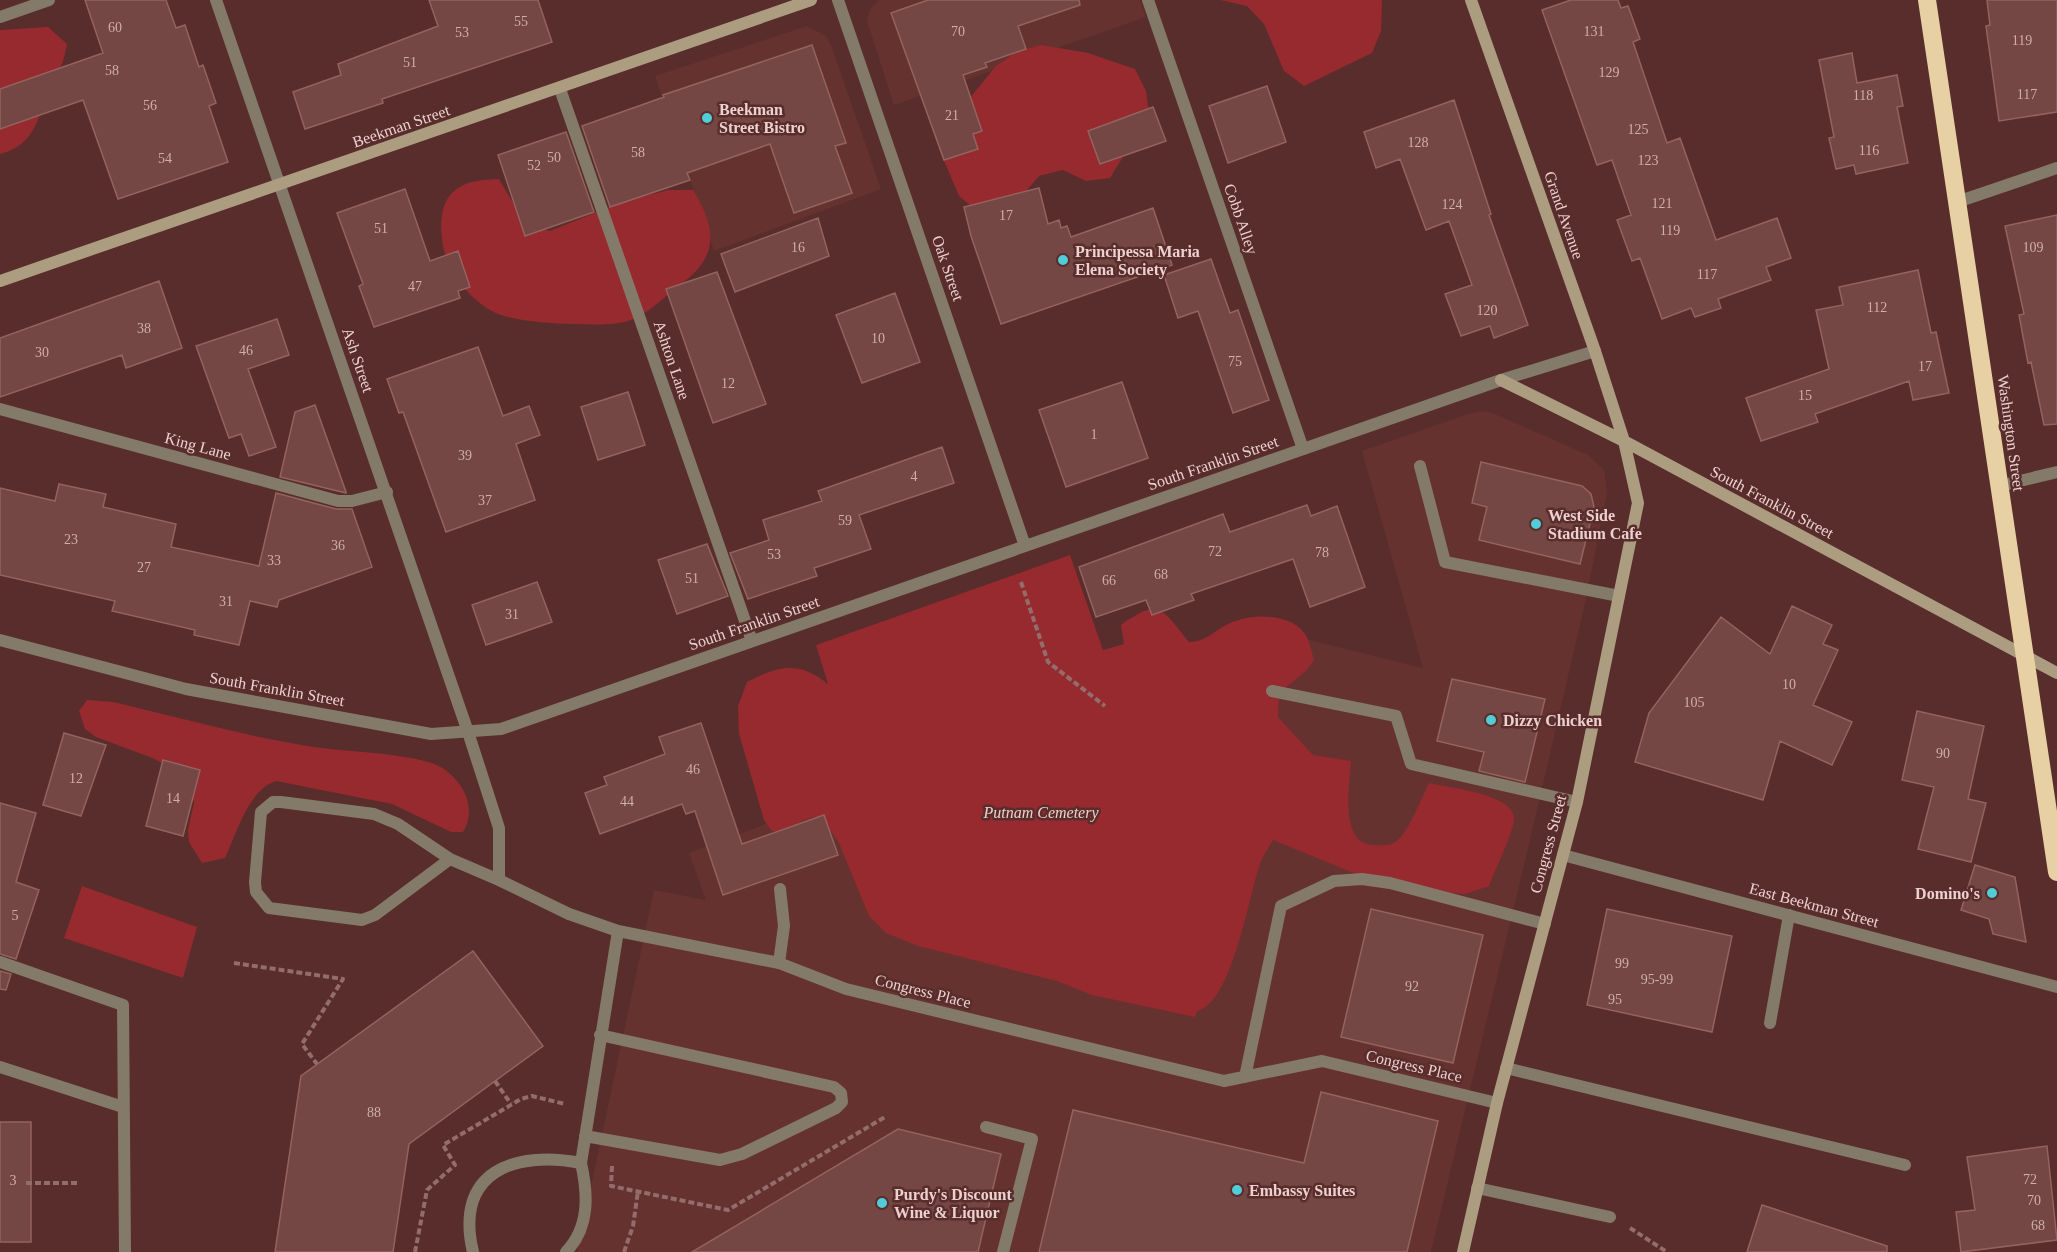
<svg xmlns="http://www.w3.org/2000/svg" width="2057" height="1252" font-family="'Times New Roman',serif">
<rect width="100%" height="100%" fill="#582d2c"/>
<path fill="#653230" d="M879 0H1140L1146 17 894 105 867 21 870 10Z
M807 26 826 36 831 45 881 189 714 251 655 76Z
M1484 411 1495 414 1588 455 1604 470 1607 492 1586 599 1530 840 1431 1252H577L654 890 706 900 689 853 864 787 1289 635 1423 668 1362 451 1471 413Z"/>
<path fill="#962a2e" d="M1220 0H1382L1381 31 1372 53 1304 86 1284 71 1264 24 1247 6Z
M48 27 67 44C63 66 60 67 51 87 36 117 38 144 0 154V30Z
M1041 45 1088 53 1135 69 1146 91 1149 114 1110 178 1086 181 1063 170 1039 176 1022 196 978 212 959 196 939 149 955 128 964 105 996 66 1016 52Z
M499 179 526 225 550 231 619 203 668 190H693C714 224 721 253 685 281 669 292 652 311 634 319 614 327 591 324 570 324 549 323 508 321 490 310 477 303 462 287 454 275 441 255 434 211 452 193 465 180 482 180 499 179Z
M1070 555 1103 650 1124 644 1121 625C1160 597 1162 609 1189 642 1208 642 1217 627 1235 621 1257 613 1294 614 1307 637 1310 644 1312 653 1314 660L1307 670 1279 693 1278 717 1313 755 1351 761C1350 784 1339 843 1372 845 1382 845 1390 847 1398 840 1409 830 1422 797 1429 783 1449 788 1517 794 1514 820 1511 839 1496 867 1489 886L1465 894 1390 888 1273 840C1269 847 1264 854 1261 861 1249 892 1233 1003 1197 1011L1195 1017 1092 995 1057 981 918 946 886 933 869 916 839 843 825 822 814 817 802 821 784 834 772 831 764 820 739 734 738 706 747 682C780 665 799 661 828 684L816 645Z
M87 700 113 702C179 717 247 737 314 747 344 752 422 753 444 769 465 784 477 809 463 832H451L392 804 276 781C248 790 237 833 225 858L202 863 189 842 188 830 194 803 187 778 155 759 96 737 85 729 79 711Z
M82 886 197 927 183 978 64 938Z"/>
<path fill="#744644" stroke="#936360" stroke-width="1.5" d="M85 0H166L176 28 185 25 199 67 203 65 216 103 209 106 228 162 118 199 83 100 0 129V89L103 53Z
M429 0H538L552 42 382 99 383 103 305 129 293 92 341 75 338 64 438 26Z
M928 0H1079L1080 5 1018 26 1026 49 985 63 987 67 963 75 982 131 973 134 978 149 944 160 891 13Z
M1571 0H1618L1621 8 1628 6 1640 39 1633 42 1667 143 1680 138 1716 240 1777 218 1791 258 1766 267 1771 280 1718 299 1721 308 1695 317 1691 308 1662 319 1640 258 1632 261 1617 220 1631 215 1612 160 1597 165 1542 10Z
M1987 0H2057V112L1999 121 1986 26 1990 25Z
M812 45 846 143 835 146 852 193 794 213 770 144 687 173 690 180 610 207 582 126 664 97 663 95Z
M1852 53 1857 83 1897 75 1903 106 1897 107 1908 163 1856 174 1854 165 1836 169 1829 138 1834 137 1819 60Z
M1267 86 1286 142 1228 163 1209 106Z
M1454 100 1491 214 1489 215 1528 325 1494 338 1490 326 1461 336 1445 294 1472 285 1449 221 1426 230 1400 159 1376 168 1364 132Z
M1153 107 1166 141 1100 164 1088 131Z
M566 132 594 212 525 236 498 155Z
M1039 188 1048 224 1059 220 1061 228 1067 226 1071 237 1153 208 1172 265 1001 324 971 236 964 207Z
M405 189 430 261 458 251 470 287 458 291 460 298 374 327 359 286 363 284 337 213Z
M2057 215V424L2044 425 2031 362 2028 363 2019 315 2024 314 2005 226Z
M818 218 829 256 735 292 721 254Z
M1211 259 1230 313 1238 310 1269 400 1233 413 1198 311 1178 318 1164 275Z
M1918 270 1931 333 1936 332 1949 393 1913 400 1909 381 1815 414 1818 422 1761 441 1746 398 1829 369 1816 310 1843 305 1839 287Z
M717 272 766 404 713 423 666 289Z
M159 281 182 348 126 368 122 355 0 397V338Z
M895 293 920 362 862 383 836 315Z
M277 319 289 355 248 369 276 447 249 456 241 434 229 438 196 346Z
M478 347 503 416 529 406 540 435 516 444 535 500 446 532 403 412 399 413 387 379Z
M1122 382 1148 458 1066 487 1039 410Z
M628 392 645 445 598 460 581 407Z
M315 405 346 492V493L280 477 295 412Z
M942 447 954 483 859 515 871 549 814 568 817 576 748 599 730 553 769 540 763 520 822 501 818 491Z
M1481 462 1582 486 1591 494 1594 507 1580 564 1479 540 1487 507 1472 503Z
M59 484 106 494 103 507 176 524 171 547 259 566 276 493 336 509H352L372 567 279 600 277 607 250 601 239 645 194 635 195 630 112 611 115 601 0 575V488L55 501Z
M1307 505 1311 516 1337 506 1365 587 1310 607 1293 559 1191 594 1194 600 1152 615 1146 600 1096 617 1079 567 1223 514 1230 532Z
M707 544 728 596 677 614 658 560Z
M537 582 552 622 486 645 472 605Z
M1792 606 1832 625 1823 644 1838 650 1813 705 1852 722 1832 765 1780 741 1763 800 1635 762 1649 713 1721 617 1770 654Z
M1452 679 1545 699 1525 782 1479 771 1484 752 1437 741Z
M1917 711 1984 726 1968 799 1986 803 1971 862 1918 849 1934 787 1902 780Z
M701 723 742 844 824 815 838 855 723 895 695 811 686 814 682 804 600 834 585 793 607 785 604 777 665 754 659 737Z
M64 733 106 745 81 816 43 805Z
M163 760 200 770 183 836 146 826Z
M0 803 36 813 16 882 39 890 16 959 0 954Z
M1975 865 2015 877 2026 942 1993 934 1989 919 1961 910Z
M1371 909 1483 935 1453 1063 1341 1037Z
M1607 909 1732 936 1712 1032 1587 1005Z
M473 951 543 1046 409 1144 393 1252H275L301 1076Z
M0 971 11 974 6 990 0 989Z
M1321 1092 1438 1121 1407 1252H1039L1073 1110 1304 1163Z
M0 1122H31V1242H0Z
M898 1129 1001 1154 978 1252H692Z
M2047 1146 2057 1240 1961 1252 1956 1212 1975 1210 1967 1157Z
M1762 1205 1887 1246V1252H1747Z"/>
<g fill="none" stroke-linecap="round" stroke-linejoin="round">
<path stroke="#926d6c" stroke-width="4" stroke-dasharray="6 3" stroke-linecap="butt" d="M1021 582 1048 662 1105 706
M234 963 343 979 302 1044 317 1064
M495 1081 511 1104
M612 1166 611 1186 728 1210 885 1117
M26 1183H79
M1630 1228 1667 1252
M415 1252 427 1190 455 1165 443 1145 521 1099 532 1096 565 1104
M624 1252 633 1226 638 1191"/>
<path stroke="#847a69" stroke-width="12" d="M1148 0 1303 449
M0 17 49 0
M560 89 752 641
M0 409 338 501H352L387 492
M1420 466 1445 562 1619 596
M1999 486 2057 472
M1272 691 1396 716 1411 764 1577 802
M468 732 499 828V880L569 914 618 931 779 963 846 989 1224 1081 1322 1061 1497 1103
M450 859 375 915 362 920 269 908 256 892 255 882 261 812 273 802H281L374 814 398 824 450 859 499 880
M0 962 123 1005 125 1252
M779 963 784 926 780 889
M1770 1023 1789 915
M0 1067 123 1107
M1506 1068 1905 1165
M1245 1077 1281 906 1334 881 1362 879 1390 883 1545 924
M986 1127 1032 1139 1003 1252
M585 1136 720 1160 742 1154 836 1108 842 1102 841 1093 834 1087 600 1035
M1477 1188 1610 1217
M473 1252C454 1172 514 1150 581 1163
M566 1252C590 1227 588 1194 581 1163L618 931"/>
<path stroke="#847a69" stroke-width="12" d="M216 0 468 732
M838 0 1025 546
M1957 202 2057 168
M0 640 186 689 431 734 501 729 1501 380 1595 351
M1563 855 2057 987"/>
<path stroke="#ac9d81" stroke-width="12" d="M0 281 811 0
M1501 380 1624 441 2057 673
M1463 1252 1497 1103 1577 802 1638 503 1624 441 1595 351 1471 0"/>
<path stroke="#e7d0a3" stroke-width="18" d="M1927 0 2057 872"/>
</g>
<g fill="#52ccd6" stroke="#582d2c" stroke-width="2">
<circle cx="707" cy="118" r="6"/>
<circle cx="1063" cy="260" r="6"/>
<circle cx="1536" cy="524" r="6"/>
<circle cx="1491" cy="720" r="6"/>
<circle cx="1992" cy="893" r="6"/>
<circle cx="1237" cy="1190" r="6"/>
<circle cx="882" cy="1203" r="6"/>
</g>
<g text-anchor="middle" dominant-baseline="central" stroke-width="5" stroke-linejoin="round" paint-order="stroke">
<g font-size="14" fill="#cfaeac">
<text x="521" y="21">55</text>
<text x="115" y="27">60</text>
<text x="958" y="31">70</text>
<text x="1594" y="31">131</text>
<text x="462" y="32">53</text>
<text x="2022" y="40">119</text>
<text x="410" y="62">51</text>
<text x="112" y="70">58</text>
<text x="1609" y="72">129</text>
<text x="2027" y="94">117</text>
<text x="1863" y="95">118</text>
<text x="150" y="105">56</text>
<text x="952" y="115">21</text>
<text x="1638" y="129">125</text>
<text x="1418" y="142">128</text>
<text x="1869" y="150">116</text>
<text x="638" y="152">58</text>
<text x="554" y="157">50</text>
<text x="165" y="158">54</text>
<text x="1648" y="160">123</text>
<text x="534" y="165">52</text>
<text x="1662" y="203">121</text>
<text x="1452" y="204">124</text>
<text x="1006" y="215">17</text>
<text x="381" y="228">51</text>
<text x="1670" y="230">119</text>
<text x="798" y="247">16</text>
<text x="2033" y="247">109</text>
<text x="1707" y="274">117</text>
<text x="415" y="286">47</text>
<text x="1877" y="307">112</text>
<text x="1487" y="310">120</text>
<text x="144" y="328">38</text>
<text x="878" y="338">10</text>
<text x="246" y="350">46</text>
<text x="42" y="352">30</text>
<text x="1235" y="361">75</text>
<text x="1925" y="366">17</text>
<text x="728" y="383">12</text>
<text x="1805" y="395">15</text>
<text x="1094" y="434">1</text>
<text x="465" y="455">39</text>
<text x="914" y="476">4</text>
<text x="485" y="500">37</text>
<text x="845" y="520">59</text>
<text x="71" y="539">23</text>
<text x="338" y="545">36</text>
<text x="1215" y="551">72</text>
<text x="1322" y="552">78</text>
<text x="774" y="554">53</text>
<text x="274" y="560">33</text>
<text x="144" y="567">27</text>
<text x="1161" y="574">68</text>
<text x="692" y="578">51</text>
<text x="1109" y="580">66</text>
<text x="226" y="601">31</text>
<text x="512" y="614">31</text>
<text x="1789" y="684">10</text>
<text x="1694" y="702">105</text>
<text x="1943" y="753">90</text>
<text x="693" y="769">46</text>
<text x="76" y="778">12</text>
<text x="173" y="798">14</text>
<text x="627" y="801">44</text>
<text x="15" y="915">5</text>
<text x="1622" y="963">99</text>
<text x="1657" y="979">95-99</text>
<text x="1412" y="986">92</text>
<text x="1615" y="999">95</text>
<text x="374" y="1112">88</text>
<text x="2030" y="1179">72</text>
<text x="13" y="1180">3</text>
<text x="2034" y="1200">70</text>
<text x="2038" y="1225">68</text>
</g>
<g font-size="16" font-weight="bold" fill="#edd1cf" stroke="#582d2c" text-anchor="start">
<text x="719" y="109">Beekman<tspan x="719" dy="18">Street Bistro</tspan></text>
<text x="1075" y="251">Principessa Maria<tspan x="1075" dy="18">Elena Society</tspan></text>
<text x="1548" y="515">West Side<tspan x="1548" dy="18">Stadium Cafe</tspan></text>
<text x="1503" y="720">Dizzy Chicken</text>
<text x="1980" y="893" text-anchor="end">Domino's</text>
<text x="1249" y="1190">Embassy Suites</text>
<text x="894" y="1194">Purdy's Discount<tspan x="894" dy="18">Wine &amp; Liquor</tspan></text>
</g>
<g font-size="16" fill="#edd1cf" stroke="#582d2c">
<text transform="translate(401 126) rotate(-19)">Beekman Street</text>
<text transform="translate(1564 215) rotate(71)">Grand Avenue</text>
<text transform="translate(1241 219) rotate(71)">Cobb Alley</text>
<text transform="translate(948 268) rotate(71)">Oak Street</text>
<text transform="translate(358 360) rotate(71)">Ash Street</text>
<text transform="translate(672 360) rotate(71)">Ashton Lane</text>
<text transform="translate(2011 433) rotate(82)">Washington Street</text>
<text transform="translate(198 446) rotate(15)">King Lane</text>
<text transform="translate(1213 463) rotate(-19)">South Franklin Street</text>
<text transform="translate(1772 502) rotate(28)">South Franklin Street</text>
<text transform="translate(754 623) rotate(-19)">South Franklin Street</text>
<text transform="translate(277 689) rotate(10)">South Franklin Street</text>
<text transform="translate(1548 844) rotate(-75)">Congress Street</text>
<text transform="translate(1814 905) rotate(15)">East Beekman Street</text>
<text transform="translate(923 991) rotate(14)">Congress Place</text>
<text transform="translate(1414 1066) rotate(13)">Congress Place</text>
</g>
<g font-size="16" font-style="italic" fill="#efcecb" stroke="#582d2c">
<text x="1041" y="812">Putnam Cemetery</text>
</g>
</g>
</svg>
